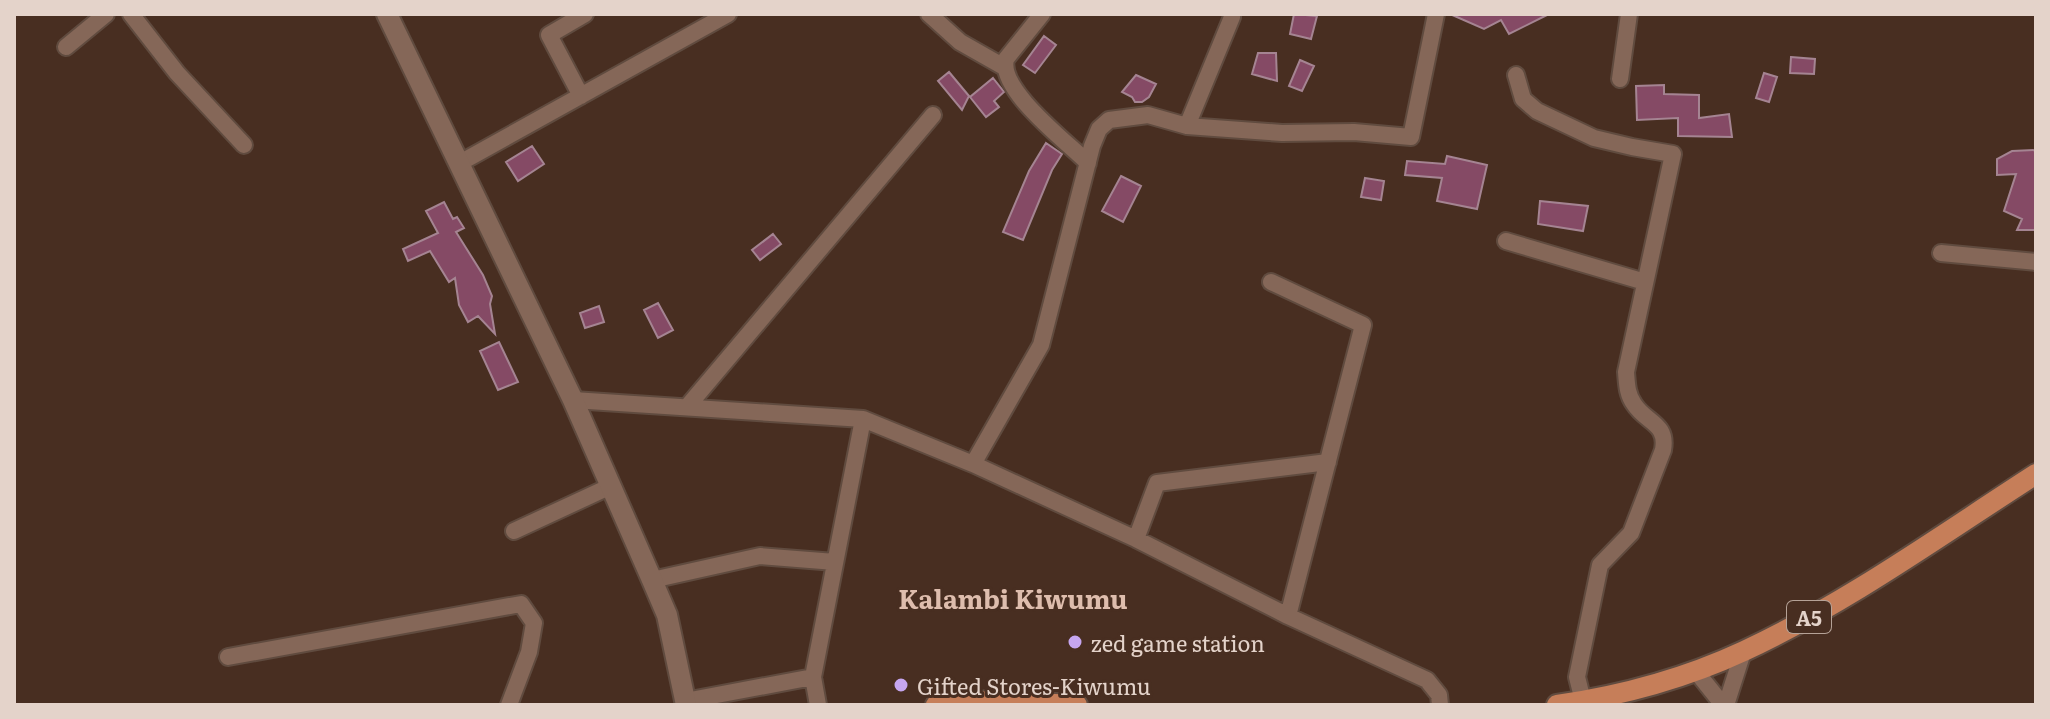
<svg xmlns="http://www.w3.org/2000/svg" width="2050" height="719" font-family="Literata,serif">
<rect width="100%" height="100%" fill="#482e21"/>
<path fill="#854a65" stroke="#a58492" stroke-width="2" d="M1294 14 1317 16 1311 39 1290 34Z
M1450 14H1549L1509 34 1501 20 1484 29Z
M1044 36 1056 45 1035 73 1023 65Z
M1258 53H1276L1277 81 1252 74Z
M1791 57 1815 59 1814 74 1790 73Z
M1300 60 1314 66 1302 91 1289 86Z
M949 72 969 96 962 110 938 81Z
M1764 73 1777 77 1769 102 1756 98Z
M1136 75 1156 84 1149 97 1142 102H1135L1132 97 1122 92Z
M993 78 1004 92 994 101 999 107 986 117 970 97Z
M1664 85V94L1699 95V118L1729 114 1732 137 1678 136V118L1637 120 1636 86Z
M1046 143 1062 154 1052 170 1023 240 1003 232 1029 171Z
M532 146 544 164 518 181 506 162Z
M2036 150V230H2017L2022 219 2004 211 2016 174 1997 175V159L2012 151Z
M1447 156 1487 165 1477 209 1437 201 1442 178 1405 175 1407 161 1445 164Z
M1121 176 1141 186 1123 222 1102 211Z
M1365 178 1384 181 1381 200 1361 197Z
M1540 201 1588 206 1583 231 1538 224Z
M444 202 453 219 457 217 464 228 456 232 483 275 492 296 490 304 495 334 478 316 468 322 459 305 455 278 449 282 430 251 408 261 403 249 438 233 426 211Z
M773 234 781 244 760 260 752 250Z
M658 303 673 330 658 338 644 310Z
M599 306 604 322 585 328 580 313Z
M499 342 518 382 498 390 480 351Z"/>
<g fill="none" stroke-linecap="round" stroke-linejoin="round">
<g stroke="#604b3f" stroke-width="20">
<path id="street" d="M131 14 177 73 244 145
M929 14 960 42 1004 67
M1042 14 1006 59C998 90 1067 142 1088 163
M66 47 106 14
M1516 75 1523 99 1537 111 1594 138 1632 147 1673 154 1626 372C1627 384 1627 394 1634 404 1646 423 1668 423 1663 450L1631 533 1600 565 1577 677 1583 701
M1620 79 1629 14
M581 96 549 35 585 14
M1187 126 1232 17
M458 164 728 14
M1506 241 1645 282
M1941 253 2036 262
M1271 282 1363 325 1288 616
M573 400 863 419 973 464 1136 539 1288 616 1427 680 1439 695 1440 705
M687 407 933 115
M973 464 1041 345 1092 146 1099 129 1109 120 1148 115 1187 126 1282 133 1354 132 1411 137 1436 14
M514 531 611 486
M1136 539 1157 483 1328 462
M652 580 760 556 835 562
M228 657 521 604 534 623 529 652 509 705
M1695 670 1723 705
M685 701 813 677
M818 705 813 677 863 419
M1726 705 1743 652"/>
</g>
<g stroke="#604b3f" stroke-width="24">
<path id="secondary" d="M387 14 573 400 652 580 667 615 686 705"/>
</g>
<g stroke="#604b3f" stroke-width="24">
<path id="primary" d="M936 705 990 701 1077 705
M1557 705C1619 696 1686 678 1744 651 1847 603 1941 535 2036 474"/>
</g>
<use href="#street" stroke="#856758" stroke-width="16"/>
<use href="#secondary" stroke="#856758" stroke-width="20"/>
<use href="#primary" stroke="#c67e59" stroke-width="20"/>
</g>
<g fill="#c6a6f0" stroke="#482e21" stroke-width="3">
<circle cx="1075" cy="642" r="8"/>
<circle cx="901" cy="685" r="8"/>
</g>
<g text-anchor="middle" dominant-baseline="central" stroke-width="6" stroke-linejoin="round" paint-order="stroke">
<rect fill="#482e21" stroke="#b5a297" stroke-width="2" x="1787" y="601" width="44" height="32" rx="6"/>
<g font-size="20" font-weight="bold" fill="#e4d3ca">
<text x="1809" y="617">A5</text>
</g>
<g font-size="22" fill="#e4d3ca" stroke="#482e21" text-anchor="start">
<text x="1091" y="642">zed game station</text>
<text x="917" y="685">Gifted Stores-Kiwumu</text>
</g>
<g font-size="26" font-weight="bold" fill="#debdad" stroke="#482e21">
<text x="1013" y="597">Kalambi Kiwumu</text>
</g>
</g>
<rect width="2050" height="719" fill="none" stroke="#e4d3ca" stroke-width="32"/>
</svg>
